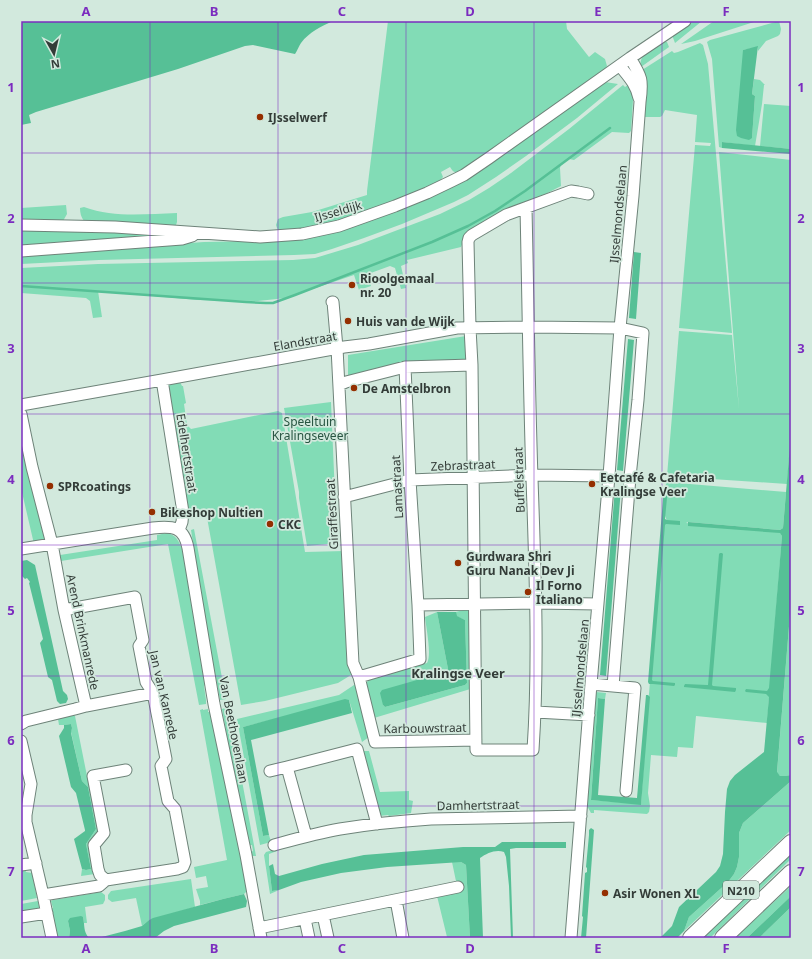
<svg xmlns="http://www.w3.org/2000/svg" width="812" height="959" font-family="'Noto Sans',sans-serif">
<rect width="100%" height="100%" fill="#d2e9dd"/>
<path fill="#82dcb6" d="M388 21H566L567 29 589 57 595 52 605 59 607 66 604 71 460 172C455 173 453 172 450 167L441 172 443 177 437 184 357 216 313 227 279 231 277 228 276 225 278 219 283 217 312 212 367 195V191Z
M693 21H702L675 43 672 35Z
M714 21H757L695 41 681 44Z
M779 21 781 29 780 34 778 36 766 41 758 51V47L743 50 752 138 755 96 752 94 754 79 760 80 765 85H764L762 104 755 146 722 142V148L719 147 712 59 707 42 710 40Z
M663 41 667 42 669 47 641 67C638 54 654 47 663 41Z
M700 43 703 45 708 64 732 333 679 328 695 145 710 146 711 143 695 142 697 115 665 110 662 116 660 117H642V70L672 51 674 53 678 52Z
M605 82 618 84 577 118 526 156 496 177 468 195 454 202 402 224 364 238 332 249 315 254 294 255 99 260 21 264V255L204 242 263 241 427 198Z
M623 85 625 87 628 85 629 86 633 95V100L631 131 629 133 612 132 574 160 569 159 561 164 560 168 561 186 466 235 461 247 407 260 408 263 401 266 406 288 401 289 395 268 390 266 368 274 371 286 359 290 354 275 286 298 258 301 197 300 98 291 102 317 93 318 90 301 86 298 21 293V268L98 264 293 260 315 258 358 245 440 214 469 200 489 188 511 173 569 129Z
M764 104 791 106V149L760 146Z
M719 152 791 160V433L787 484 667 476 679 331 732 335 739 409Z
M66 205 67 214 63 221 21 220V208Z
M84 207C114 218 145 214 177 213V222L176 225 102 221H84C81 217 80 213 80 208Z
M21 228 134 232 164 235 21 247Z
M466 336V363L348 379V355Z
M180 382 182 386H183L186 403 184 404 187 425 191 429 278 411 282 413 305 552 344 551 351 675 338 683 265 701 241 705 206 512 188 514 168 384Z
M331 402 337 543 307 546 299 498V492L284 408Z
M21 426 46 542 34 544 21 488Z
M666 482 786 492 783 528 780 530 688 522 686 523 780 532 782 536 767 723 696 716 693 748 678 747 677 757 651 755 648 793 650 806 649 812 647 814 594 810V813H591L586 804 594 694 596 692 606 693 605 699 598 698 591 799V800L641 804 648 706 663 522 667 521 664 513Z
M194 529 226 699 220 700 204 614 191 530Z
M167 533C176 535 179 541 182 549L192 596 205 685 204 686 206 700V704L199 705 168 544 61 561 60 555 157 540V535Z
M791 602V775L785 776H780L777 773Z
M471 608 477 687 374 718 365 684 370 679 427 663C432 655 426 627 425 617L437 612 448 669 445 672 383 705 385 707 465 685 467 683 465 620 456 616V612Z
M357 683 369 737 362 742 349 700 243 727 263 836 269 835 271 842 260 845 237 719 339 695Z
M225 708 226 711H229L256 856H252L251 852 253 851 252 845 247 846 222 709Z
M203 709V710L208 709V712H210L231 805 247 891 244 894 223 899 200 905V901L196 889 208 887 206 876 196 878 194 867 227 860 200 710Z
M74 715 75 716 87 776 92 782 101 829 95 874 81 876 82 869 86 870 91 869 86 844 96 829 88 787 82 781 71 732 72 728 71 724 64 725H59L58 719Z
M362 751H369L380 792 409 791V800L413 801 411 813 389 816 388 815 379 816Z
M791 781V830L684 931 689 917 728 882 734 874 737 867 739 857V833L743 823Z
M791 849V859L710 938H699Z
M273 850 277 851 269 854V866L272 891 279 890 270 894 264 855 266 852Z
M452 862H461L466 865 470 938 447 937 437 896 457 886Z
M25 868 26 872 32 873 37 898 21 901V869Z
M191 879 195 907 149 920 142 926 136 898 112 902 108 899V895L111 891Z
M791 886V896L747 938H735Z
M101 892 105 895V900L103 904 85 907 87 923H84L83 917 68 921 70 931 69 938H56L50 909 53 908 51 901 53 900Z
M38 901 40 912 21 915V904Z
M791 907V938H759Z"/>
<path fill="#56c096" d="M21 21H333C322 26 309 32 301 43 299 46 297 51 295 54L253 45 245 46 178 69 36 112 29 115 31 123 21 125Z
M758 46 752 94 755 96 752 138 749 140 741 138 737 136 736 130 743 50Z
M722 142 791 149V154L722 148Z
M634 252 641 253 636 319 629 318Z
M628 339 634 340 623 471 617 470Z
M791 433V602L777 772 780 776H785L791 775V781L743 823 739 833V857L737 867 734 874 728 882 689 917 684 931 677 938H660L672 926 679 907 716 872 720 866 723 854 725 812 727 789 730 781 735 775 764 752 769 697 766 694 746 692 745 691 746 689 767 691 769 688 782 536 780 533 688 526V522L780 530 783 528Z
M665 486 668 487 665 519 667 520 680 521V525L666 524 665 525 652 680 653 681 675 683V685L674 686 653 684H649L648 682 664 487Z
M615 488H621L606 676 600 675Z
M720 553H722L723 554 712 685 713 686 736 688V690L735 692 684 687V686L685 684 707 685H708L719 554Z
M27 560 35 565 63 691 67 695 68 699 66 703 60 704 57 701 52 680 48 677 40 643 43 639 29 583 30 582 27 578 25 579 21 575V561Z
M437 612H456L457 616 465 620 467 683 465 685 385 707 383 705 380 693 382 690 445 672 448 669Z
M646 695H648L650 697 641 805 591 800 598 698 605 699 598 795 637 798Z
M345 699 349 700 352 713 251 740 269 835 263 836 243 727Z
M71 724 72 728 71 733 82 781 88 787 96 829 86 844 91 869 86 870 82 869 74 839 85 831V830L76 793 71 787 59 736 64 728V725Z
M591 828 594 830 586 938H581L583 917 582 916 585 873 587 872V868L586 867 589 835V830Z
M502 842H566V848H516L510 849 513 938H511L509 886 506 857 504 852C496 849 487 853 480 858L483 938H470L466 865 461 862 387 867 341 873 301 882 279 890 272 891 269 866 273 864 275 874 279 876 322 864 364 855 463 847H495Z
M244 894 247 901 246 907 174 926 164 931 155 938H98L125 931 142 926 149 920 153 918 223 899Z
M791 896V907L759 938H747Z
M81 916 83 917C85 926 83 931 89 938H94H69L70 931 68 921 70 918Z"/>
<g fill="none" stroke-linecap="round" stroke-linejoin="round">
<path stroke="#56c096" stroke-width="2.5" d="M21 286 246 302 266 303H273L295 295 432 242 468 226 495 211 525 191 610 128"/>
<g stroke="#6e8379" stroke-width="13">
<path id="minor" d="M620 66C628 76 636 84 639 98
M526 208C528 298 529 388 532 478 535 569 539 660 533 750H476L472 365 470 328 468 242 469 238 472 235 506 215 571 191 578 192 588 194
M21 225 115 227 260 237 302 234 339 226 395 206 427 193 452 181 464 175 489 158 630 58 685 21
M21 251 182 239 192 236 196 233
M332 302H333L337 348 353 663 359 677 375 742 476 740
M405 367 410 480 418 605
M162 380 183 512 182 522 179 530
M339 385 346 382 405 367 472 365
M21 405 162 380 344 347 369 344 457 328 529 327 620 328 643 333 638 400 630 477 613 686
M21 414 32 467 52 544 64 610 86 706 153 693
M344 497 410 480 532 475 609 476
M21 549 153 528C172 526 184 526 188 548L214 704 246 855 261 938
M359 677 420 659 418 605 536 603 598 604
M591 684 635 688 626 791
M536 712 589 715
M21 724 26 721 75 709 86 706
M21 741 31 784 26 815V822L43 895 52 938
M270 771 287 767
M306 836 287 767 357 749 377 824
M274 845C296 839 317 833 340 829 370 824 401 821 431 819L581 816
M21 865 36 863
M106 880 100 875 98 869 94 845 104 833 93 776 126 770
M43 895 99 886 106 880 177 869 183 867 185 862 175 809 168 801 161 766 166 759 153 693 146 682 139 646 143 640 135 597 64 610
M396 900 403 938
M323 915 328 938
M21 917 47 913
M305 919 309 938
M259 928 458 887
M571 938 591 684 609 476 620 328 633 196 640 102C643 80 642 77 630 58"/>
</g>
<g stroke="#6e8379" stroke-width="18">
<path id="highway" d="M691 938 791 843
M723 938 791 873"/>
</g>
<use href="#minor" stroke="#fff" stroke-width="11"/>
<use href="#highway" stroke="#fff" stroke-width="16"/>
</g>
<path fill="none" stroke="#7b2cbf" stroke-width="1" stroke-opacity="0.55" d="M150 21V938M278 21V938M406 21V938M534 21V938M662 21V938M21 153H791M21 283H791M21 414H791M21 545H791M21 676H791M21 806H791"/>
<g fill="#942f00" stroke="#d2e9dd" stroke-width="1.5">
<circle cx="260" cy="117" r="4"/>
<circle cx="352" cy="285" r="4"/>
<circle cx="348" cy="321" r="4"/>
<circle cx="354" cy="388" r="4"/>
<circle cx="592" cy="484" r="4"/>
<circle cx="50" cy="486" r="4"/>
<circle cx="152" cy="512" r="4"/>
<circle cx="270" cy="524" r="4"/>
<circle cx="458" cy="563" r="4"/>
<circle cx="528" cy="592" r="4"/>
<circle cx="605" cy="893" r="4"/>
</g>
<g text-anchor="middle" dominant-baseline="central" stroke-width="3.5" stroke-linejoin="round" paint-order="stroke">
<rect fill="#d2e9dd" stroke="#63706a" stroke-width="1" x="723" y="881" width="36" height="18" rx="3"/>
<g font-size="11" font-weight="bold" fill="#333c38">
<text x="741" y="890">N210</text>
</g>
<g font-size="12" font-weight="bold" fill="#333c38" stroke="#d2e9dd" text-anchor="start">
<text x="268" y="117">IJsselwerf</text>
<text x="360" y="278">Rioolgemaal<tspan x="360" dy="14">nr. 20</tspan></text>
<text x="356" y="321">Huis van de Wijk</text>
<text x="362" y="388">De Amstelbron</text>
<text x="600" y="477">Eetcafé &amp; Cafetaria<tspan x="600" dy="14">Kralingse Veer</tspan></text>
<text x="58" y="486">SPRcoatings</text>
<text x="160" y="512">Bikeshop Nultien</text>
<text x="278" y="524">CKC</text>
<text x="466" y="556">Gurdwara Shri<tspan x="466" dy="14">Guru Nanak Dev Ji</tspan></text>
<text x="536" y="585">Il Forno<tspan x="536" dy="14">Italiano</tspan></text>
<text x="613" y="893">Asir Wonen XL</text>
</g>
<g font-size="12" fill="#333c38" stroke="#d2e9dd">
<text transform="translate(338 211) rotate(-16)">IJsseldijk</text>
<text transform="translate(618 214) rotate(-85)">IJsselmondselaan</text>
<text transform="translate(305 341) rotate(-10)">Elandstraat</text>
<text transform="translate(187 453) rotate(81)">Edelhertstraat</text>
<text transform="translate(463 465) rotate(-2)">Zebrastraat</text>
<text transform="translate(519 480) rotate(-92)">Buffelstraat</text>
<text transform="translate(397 487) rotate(-93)">Lamastraat</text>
<text transform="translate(332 514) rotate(-93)">Giraffestraat</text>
<text transform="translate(83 632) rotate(78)">Arend Brinkmanrede</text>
<text transform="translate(580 668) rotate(-85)">IJsselmondselaan</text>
<text transform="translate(164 695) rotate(77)">Jan van Kanrede</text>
<text transform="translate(425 728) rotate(-1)">Karbouwstraat</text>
<text transform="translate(234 730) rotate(79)">Van Beethovenlaan</text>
<text transform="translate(478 805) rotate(-1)">Damhertstraat</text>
</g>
<g font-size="12" fill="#285542" stroke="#d2e9dd">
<text x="310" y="421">Speeltuin<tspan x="310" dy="14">Kralingseveer</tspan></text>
</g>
<g font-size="13" font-weight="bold" fill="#333c38" stroke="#d2e9dd">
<text x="458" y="673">Kralingse Veer</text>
</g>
</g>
<rect width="812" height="959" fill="none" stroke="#d2e9dd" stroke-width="44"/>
<g transform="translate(54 54) rotate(172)" stroke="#d2e9dd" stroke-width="3" paint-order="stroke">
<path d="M0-3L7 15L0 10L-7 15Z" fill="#333c38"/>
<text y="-6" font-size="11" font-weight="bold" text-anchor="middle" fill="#333c38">N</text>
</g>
<rect x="22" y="22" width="768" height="915" fill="none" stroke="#7b2cbf" stroke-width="1.5"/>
<g font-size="13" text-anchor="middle" font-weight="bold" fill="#7b2cbf">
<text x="86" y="16">A</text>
<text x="214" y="16">B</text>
<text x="342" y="16">C</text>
<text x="470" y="16">D</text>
<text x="598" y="16">E</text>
<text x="726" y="16">F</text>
<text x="11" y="92">1</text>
<text x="801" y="92">1</text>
<text x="11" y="223">2</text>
<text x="801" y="223">2</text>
<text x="11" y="353">3</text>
<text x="801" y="353">3</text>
<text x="11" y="484">4</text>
<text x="801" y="484">4</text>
<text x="11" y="615">5</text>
<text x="801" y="615">5</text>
<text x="11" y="745">6</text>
<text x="801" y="745">6</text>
<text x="11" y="876">7</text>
<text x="801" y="876">7</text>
<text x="86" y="953">A</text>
<text x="214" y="953">B</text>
<text x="342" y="953">C</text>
<text x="470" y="953">D</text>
<text x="598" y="953">E</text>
<text x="726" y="953">F</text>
</g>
</svg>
